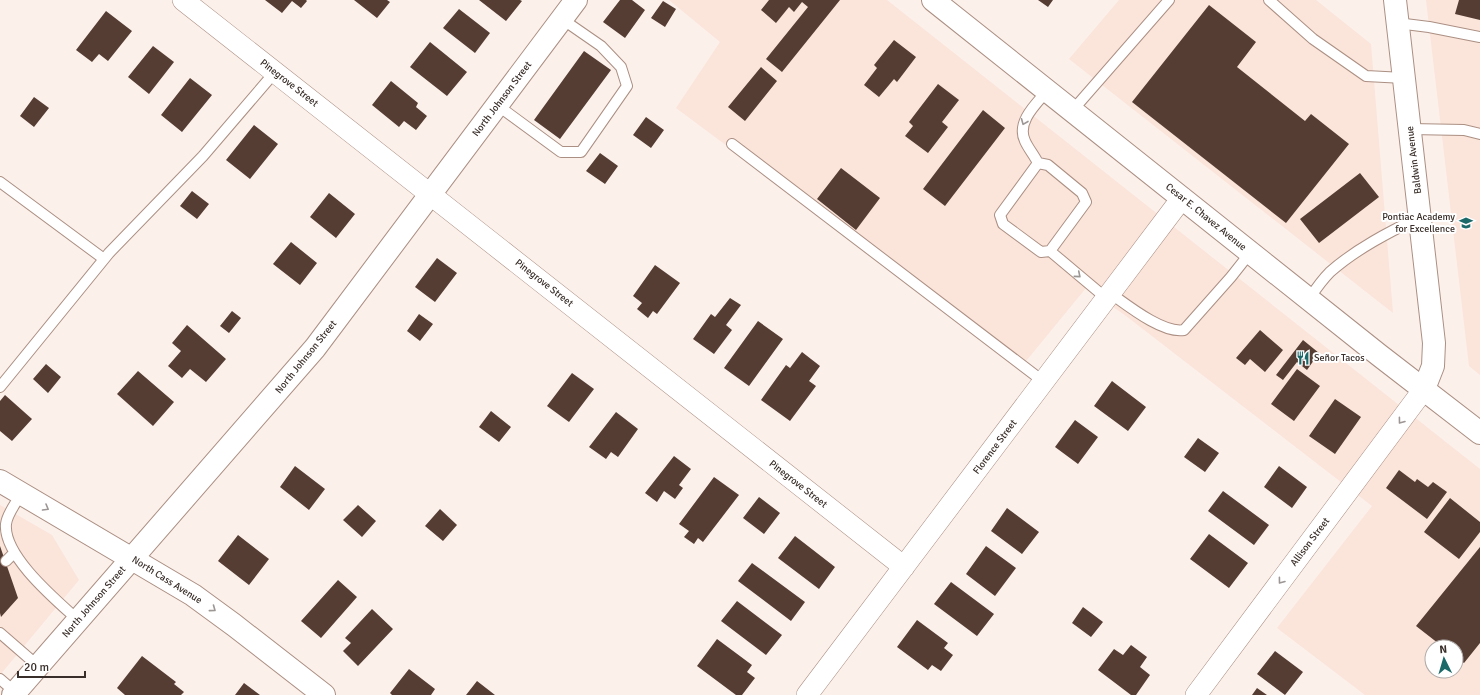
<svg xmlns="http://www.w3.org/2000/svg" width="1480" height="695" font-family="Signika,sans-serif">
<rect width="100%" height="100%" fill="#fcf0eb"/>
<path fill="#fbe4da" fill-rule="evenodd" d="M669 0H887L1480 469V695H1365L1277 628 1372 506 1126 316 1086 288 1022 366 676 108 720 42ZM1432 647H1456V671H1432Z
M1119 0H1316L1371 44 1393 313 1069 59Z
M1426 0H1480V375L1469 366Z
M0 505 52 535 79 580 0 675Z"/>
<path fill="#553d33" d="M265 0H306L307 1 301 8 292 1 282 13Z
M354 0H387L390 2 377 18Z
M479 0H520L522 1 506 21Z
M620 0H632L645 10 625 38 603 22Z
M769 0H840L782 72 766 59 808 7 802 2 794 12 789 7 776 23 761 10Z
M1038 0H1053L1048 7Z
M1459 0H1480V20L1455 14Z
M663 1 676 9 665 27 651 18Z
M1209 5 1256 42 1237 67 1305 121 1311 114 1349 144 1286 223 1132 102Z
M459 9 490 33 475 53 443 28Z
M106 11 132 31 108 61 99 54 92 62 76 50Z
M894 40 916 57 897 82 894 79 879 97 864 85 877 68 874 65Z
M430 42 467 72 447 96 410 67Z
M153 46 174 62 149 94 128 77Z
M584 51 611 70 560 139 534 120Z
M761 67 777 81 745 121 728 107Z
M190 78 212 95 182 132 161 115Z
M391 81 418 103 416 107 427 116 416 130 404 121 399 127 372 105Z
M938 84 959 100 942 122 948 127 928 153 905 136 913 126 909 122Z
M34 97 49 108 34 127 20 116Z
M983 110 1005 128 945 206 923 189Z
M646 117 664 130 651 148 633 135Z
M254 125 278 144 250 179 226 160Z
M600 153 618 166 605 184 586 171Z
M841 168 880 198 856 230 817 199Z
M1360 173 1379 197 1319 243 1300 219Z
M192 191 209 204 197 219 180 206Z
M329 193 355 214 336 238 310 217Z
M291 242 317 263 300 285 273 264Z
M437 258 457 273 435 302 415 287Z
M655 265 680 283 657 314 653 311 648 318 637 309 642 303 633 296Z
M730 298 741 305 726 325 732 330 714 354 693 339 711 314 715 317Z
M232 311 241 318 229 333 220 326Z
M419 314 433 324 420 341 407 331Z
M758 321 783 339 749 386 724 368Z
M187 325 226 359 206 382 190 369 182 378 168 366 181 351 172 343Z
M1260 330 1283 350 1265 372 1250 359 1245 365 1236 358Z
M1303 340 1319 353 1307 370 1297 362 1283 380 1276 375Z
M802 352 820 366 809 381 816 386 790 421 761 400 786 365 790 368Z
M46 364 61 377 48 393 33 379Z
M1297 369 1320 386 1294 421 1271 404Z
M138 371 174 402 153 426 117 394Z
M572 373 594 389 569 422 547 406Z
M1112 381 1146 407 1128 431 1094 406Z
M5 395 32 419 12 441 0 431V401Z
M1335 399 1361 417 1335 454 1309 436Z
M491 411 511 427 499 442 479 427Z
M616 412 638 429 618 457 611 452 606 459 589 447Z
M1075 420 1098 437 1078 464 1055 447Z
M1198 438 1219 453 1205 472 1184 457Z
M674 456 691 469 679 485 683 488 675 499 664 491 657 502 645 493Z
M295 466 325 489 309 510 280 487Z
M1279 466 1307 487 1292 508 1264 487Z
M1399 470 1415 482 1417 479 1428 487 1433 482 1447 492 1427 519 1386 488Z
M714 477 739 495 703 542 698 538 694 544 684 537 689 531 679 524Z
M1223 491 1269 525 1254 545 1208 511Z
M759 497 780 513 764 534 743 518Z
M1450 498 1480 522V532L1459 559 1424 532Z
M358 505 376 521 362 537 343 520Z
M1007 508 1039 532 1022 554 991 531Z
M440 509 457 525 443 541 425 526Z
M1209 534 1248 563 1229 588 1190 559Z
M238 535 269 559 249 585 218 561Z
M795 536 835 567 819 589 778 558Z
M0 546 18 598 1 617 0 613Z
M986 546 1016 568 995 596 966 574Z
M1480 547V643L1464 663 1456 657V647H1443L1416 626Z
M752 563 805 602 791 621 738 581Z
M338 580 357 597 321 638 301 621Z
M951 582 994 614 977 636 934 604Z
M737 601 782 635 766 655 721 621Z
M1083 607 1103 622 1091 637 1072 623Z
M372 609 393 629 358 666 343 651 351 643 345 638Z
M917 620 948 643 944 648 953 655 941 671 932 665 928 670 897 647Z
M717 639 752 665 747 672 755 678 742 695H736L697 666Z
M1131 645 1147 657 1140 667 1150 675 1136 695H1131L1098 670 1114 649 1123 655Z
M1275 651 1303 672 1285 695 1257 674Z
M142 656 176 682 174 684 184 692 181 695H125L117 688Z
M409 669 435 689 431 695H392L390 693Z
M477 681 495 695H466Z
M244 683 260 695H235Z
M1257 688 1267 695H1252Z"/>
<g fill="none" stroke-linecap="round" stroke-linejoin="round">
<g stroke="#ab8f83" stroke-width="12">
<path id="lane" d="M1269 0 1313 39 1366 76 1404 78
M1397 23 1429 27 1480 37
M497 105 561 152H581L627 86 621 67 601 46 562 19
M1072 111 1169 0
M1410 129 1464 130 1480 134
M732 144 1044 382
M1038 163C1034 155 1028 148 1025 141 1016 122 1036 104 1047 91
M0 182 104 259
M1050 251 1086 202 1082 193 1048 165 1038 163 1000 215 1003 224 1041 252 1050 251 1106 298
M1110 293C1127 305 1163 334 1184 330L1231 277 1250 253
M1309 299C1315 290 1322 280 1330 272 1356 249 1389 232 1420 217
M0 387 109 253 203 156 275 72
M21 494C16 503 7 514 6 524 3 556 56 600 78 620
M6 561 14 553
M0 633 38 666
M0 679 15 692"/>
</g>
<g stroke="#ab8f83" stroke-width="22">
<path id="street" d="M183 0 904 567
M807 695 1182 198
M1196 695 1424 389"/>
</g>
<g stroke="#ab8f83" stroke-width="24">
<path id="secondary" d="M1395 0 1434 343 1433 366 1424 389
M13 695 315 348 576 0"/>
</g>
<g stroke="#ab8f83" stroke-width="24">
<path id="primary" d="M933 0 1379 355 1480 433
M0 481 193 595 234 625 324 695"/>
</g>
<use href="#lane" stroke="#fff" stroke-width="10"/>
<use href="#street" stroke="#fff" stroke-width="21"/>
<use href="#secondary" stroke="#fff" stroke-width="22"/>
<use href="#primary" stroke="#fff" stroke-width="22"/>
</g>
<defs><path id="oneway-chevron" d="M-2-3.5L2.5 0L-2 3.5" fill="none" stroke-width="1.6" stroke-linecap="round" stroke-linejoin="round"/></defs>
<g stroke="#9c9694">
<use href="#oneway-chevron" transform="translate(1024 122) rotate(112)"/>
<use href="#oneway-chevron" transform="translate(1078 275) rotate(40)"/>
<use href="#oneway-chevron" transform="translate(1401 421) rotate(127)"/>
<use href="#oneway-chevron" transform="translate(46 508) rotate(30)"/>
<use href="#oneway-chevron" transform="translate(1281 581) rotate(127)"/>
<use href="#oneway-chevron" transform="translate(213 609) rotate(36)"/>
</g>
<defs>
<g id="school-bare" transform="scale(1.08)"><path d="M0-5L7-2L0 1L-7-2ZM-4 1L0 2.5L4 1V4Q0 6-4 4Z" fill="#1c6969" stroke="#fff" stroke-width="2.5" paint-order="stroke"/></g>
<g id="restaurant-bare" transform="scale(1.08)"><path d="M-5-6h1v4h1v-4h1v4h1v-4h1v5L-1.5 .5V6h-2V.5L-5-1ZM5-6V6H3V1.5H1.5Q1.5-4 5-6Z" fill="#1c6969" stroke="#fff" stroke-width="2.5" paint-order="stroke"/></g>
</defs>
<g fill-rule="evenodd">
<use href="#school-bare" x="1466" y="223"/>
<use href="#restaurant-bare" x="1303" y="358"/>
</g>
<g text-anchor="middle" dominant-baseline="central" stroke-width="4" stroke-linejoin="round" paint-order="stroke">
<g font-size="10" fill="#392e29" stroke="#fff">
<text transform="translate(289 83) rotate(38)">Pinegrove Street</text>
<text transform="translate(502 99) rotate(-53)">North Johnson Street</text>
<text transform="translate(1414 160) rotate(-97)">Baldwin Avenue</text>
<text transform="translate(1206 217) rotate(39)">Cesar E. Chavez Avenue</text>
<text transform="translate(544 283) rotate(38)">Pinegrove Street</text>
<text transform="translate(306 357) rotate(-51)">North Johnson Street</text>
<text transform="translate(995 447) rotate(-53)">Florence Street</text>
<text transform="translate(798 484) rotate(38)">Pinegrove Street</text>
<text transform="translate(1310 542) rotate(-53)">Allison Street</text>
<text transform="translate(167 580) rotate(32)">North Cass Avenue</text>
<text transform="translate(94 602) rotate(-49)">North Johnson Street</text>
</g>
<g font-size="10" fill="#392e29" stroke="#fff" text-anchor="end">
<text x="1455" y="217">Pontiac Academy<tspan x="1455" dy="12">for Excellence</tspan></text>
<text x="1314" y="358" text-anchor="start">Señor Tacos</text>
</g>
</g>
<g transform="translate(1444 659) rotate(355)"><circle r="19" fill="#ffffff" stroke="#b0aba9"/>
<path d="M0-3L7 15L0 10L-7 15Z" fill="#1c6969"/>
<text y="-6" font-size="11" font-weight="bold" text-anchor="middle" fill="#392e29">N</text>
</g>
<path d="M18 671v6h67v-6" fill="none" stroke="#392e29" stroke-width="2"/>
<text x="24" y="671" font-size="12" fill="#392e29" stroke="#ffffff" stroke-width="3" paint-order="stroke">20 m</text>
</svg>
